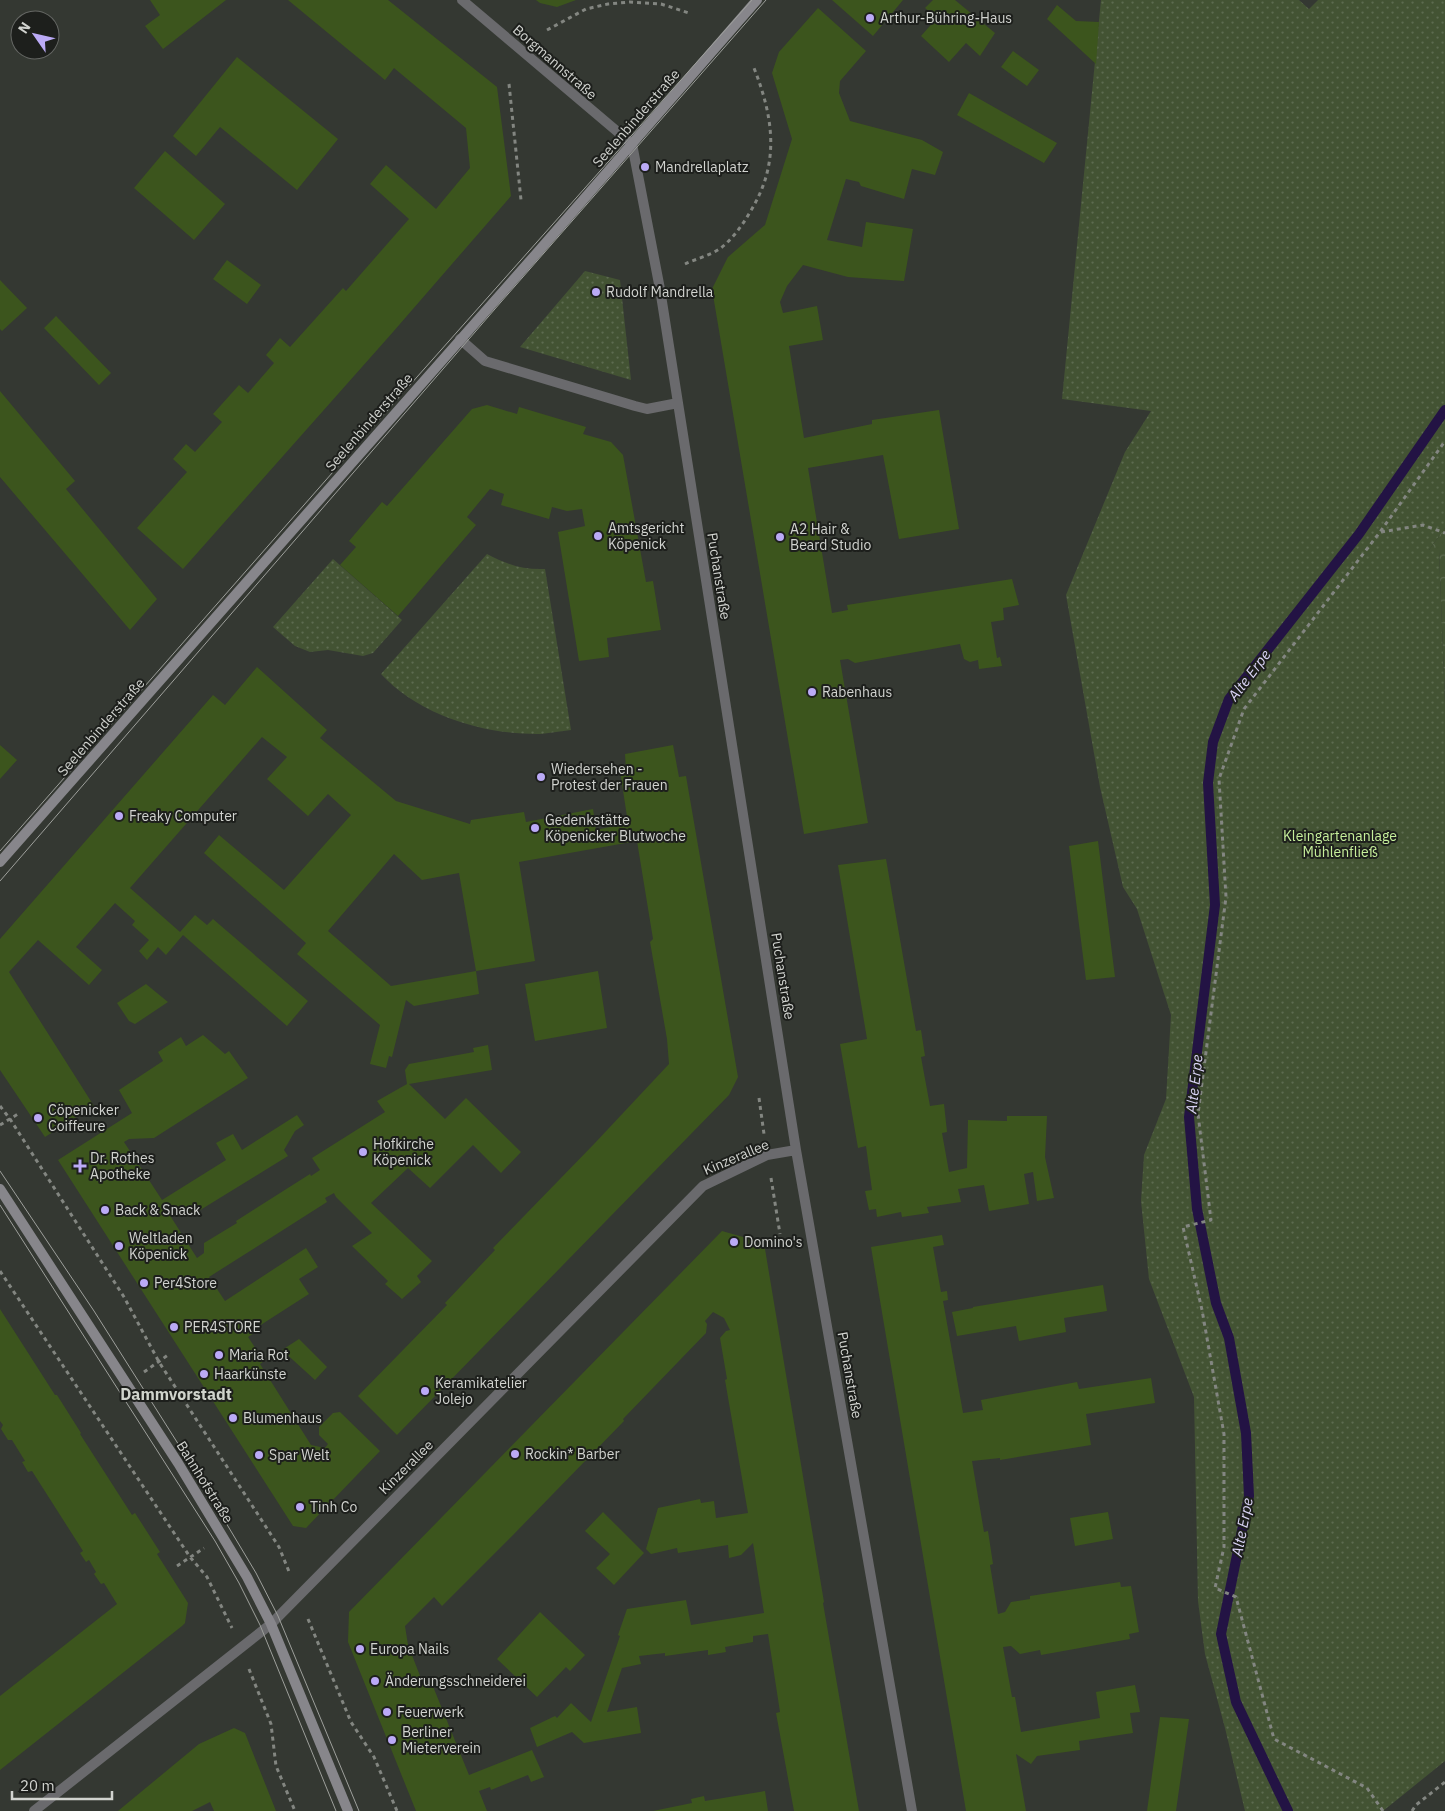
<svg xmlns="http://www.w3.org/2000/svg" width="1445" height="1811" font-family="'IBM Plex Sans',sans-serif">
<defs>
<pattern id="grass-dots" width="8" height="8" patternUnits="userSpaceOnUse" patternTransform="scale(1.25)"><rect width="8" height="8" fill="#435333"/><path d="M2 2h.1M6 6h.1" fill="none" stroke="#5d6b50" stroke-width="1.8" stroke-linecap="round"/></pattern>
<pattern id="park-crowns" width="20" height="18" patternUnits="userSpaceOnUse" patternTransform="scale(1.25)"><rect width="20" height="18" fill="#435333"/><path d="M2 6a3 3 0 1 1 6 0M12 15a3 3 0 1 1 6 0" fill="none" stroke="#5d6b50"/></pattern>
</defs>
<rect width="100%" height="100%" fill="#343832"/>
<path fill="url(#grass-dots)" d="M1101 0H1299L1309 9 1318 0H1445V528L1429 550H1439L1445 703V1761L1383 1811H1245L1225 1728 1205 1654 1198 1601 1194 1397 1149 1279 1141 1201 1144 1155 1166 1099 1171 1015 1137 909 1123 887 1100 787 1066 595 1125 452 1151 411 1062 399Z
M585 271 620 280 631 380 520 347Z
M487 554C506 564 523 570 545 569L571 730C561 731 551 733 541 734 485 735 420 716 381 674Z
M333 559 402 620 373 653 363 656 328 650 310 652 295 646 273 627Z"/>
<path fill="url(#park-crowns)" d="M1445 528V703L1439 550H1429Z"/>
<g fill="none" stroke-linecap="round" stroke-linejoin="round">
<path stroke="#231344" stroke-width="10" d="M1288 1811 1236 1702 1221 1634 1249 1496 1246 1433 1229 1338 1216 1303 1197 1209 1189 1117 1215 905 1208 783 1213 742 1229 699 1359 534 1445 410"/>
</g>
<path fill="#3c551d" d="M150 0H226L163 49 145 26 160 15Z
M288 0H388L497 87 511 196 393 332 183 569 137 528 187 472 173 459 186 444 195 452 222 422 213 414 239 385 248 393 274 363 266 355 280 338 290 347 343 288 346 291 409 219 370 184 386 165 436 209 470 168 466 128 394 68 385 80Z
M536 0H576L557 7 540 3Z
M832 0H903L873 36Z
M933 0H955L995 33 980 56 966 43 949 62 921 36 937 18 925 8Z
M1057 5 1076 21 1099 22 1096 64 1047 19Z
M818 8 866 51 840 81 839 93 850 121 922 140 943 152 935 175 912 169 904 199 861 186 859 182 846 179 827 240 862 247 866 222 913 229 904 281 848 277 803 265 787 286 780 302 783 313 817 306 823 340 789 346 804 438 872 424V420L939 410 959 529 899 539 883 455 808 468 832 613 848 610 847 605 1012 579 1019 605 1003 608 1004 620 991 622 997 658 1000 657 1002 666 979 669 978 660 970 662 964 659 960 644 855 663 848 659 840 660 868 823 804 834 712 289 728 257 765 225 792 139 772 73 779 52Z
M1013 51 1039 70 1027 86 1001 67Z
M237 57 338 139 297 190 220 127 196 156 173 136Z
M969 93 1057 143 1044 163 957 115Z
M165 151 225 204 194 240 134 188Z
M227 260 261 285 247 304 213 279Z
M0 280 27 308 2 331 0 329Z
M56 316 111 373 99 385 44 328Z
M0 391 75 481 66 489 157 599 130 630 0 477Z
M487 405 517 414 519 407 586 427 583 434 611 442 623 455 646 582 653 581 661 630 607 638 609 657 579 661 558 532 585 526 582 509 567 511 552 507 549 519 501 505 504 494 490 489 467 517 476 525 398 616 340 565 356 547 349 541 382 502 387 506 472 409Z
M257 667 327 730 320 738 396 801 470 824 471 820 524 812 526 822 593 809 596 830 628 823 620 771 626 770 625 754 673 745 679 777 686 776 738 1077 729 1095 397 1435 358 1396 447 1305 445 1303 495 1250 493 1248 594 1144 669 1064 667 1039 650 942 653 939 637 841 519 862 535 961 476 971 459 873 422 880 394 854 328 931 391 986 476 971 479 994 414 1006 406 1000 392 1057 389 1056 386 1068 370 1064 380 1025 297 954 306 943 204 853 219 835 284 890 351 815 328 794 308 816 267 779 287 757 262 737 130 888 180 932 195 915 207 925 213 919 308 1001 287 1026 183 935 166 955 158 947 147 960 139 951 149 940 132 925 135 921 115 903 76 947 102 970 89 985 38 940 9 972 94 1106 45 1137 0 1070V939L213 695 225 705Z
M0 745 17 760 0 779Z
M1098 841 1115 977 1086 980 1069 846Z
M886 859 916 1031 921 1030 925 1056 921 1057 930 1106 944 1104 947 1132 942 1133 949 1172 967 1168 968 1120 1007 1121V1116H1047L1045 1157 1054 1198 1037 1201 1033 1172 1024 1174 1029 1204 989 1211 984 1185 958 1189 961 1202 927 1207 929 1213 902 1217 901 1212 877 1217 876 1209 869 1210 865 1191 872 1190 866 1146 858 1148 840 1044 867 1039 838 865Z
M598 971 607 1028 535 1041 525 984Z
M146 984 168 1002 135 1024 129 1021 117 1003Z
M203 1035 225 1054 229 1051 248 1078 154 1138 129 1139 124 1142 162 1200 226 1160 216 1143 233 1134 242 1150 297 1115 304 1125 295 1131 284 1150 288 1156 197 1212H180L171 1217 197 1258 204 1253V1243L237 1223 236 1221 310 1174 311 1176 320 1170 312 1158 385 1112 377 1101 407 1084 405 1070 409 1064 474 1052 473 1048 488 1045 492 1070 409 1084 445 1119 466 1098 521 1152 501 1173 473 1145 430 1188 408 1168 371 1203 432 1261 417 1276 421 1282 402 1299 385 1284 388 1281 352 1246 372 1233 336 1197 334 1193 325 1198 327 1202 209 1277 225 1301 306 1248 318 1267 299 1279 309 1294 256 1328 257 1331 248 1337 264 1361 260 1364 311 1445 325 1448 328 1444 319 1435V1427L333 1413 340 1412 380 1451 306 1528 293 1526 58 1160 132 1113 119 1090 163 1061 158 1052 181 1037 186 1046Z
M722 1231 764 1243 824 1602 823 1603 859 1811H794L776 1713 780 1712 768 1634 753 1636V1642L725 1647 726 1652 708 1655V1650L665 1656V1653L639 1656 641 1664 622 1668 607 1712 637 1707 641 1733 584 1743 572 1732 537 1747 530 1728 555 1716 557 1718 571 1703 591 1722 620 1636 618 1635 627 1609 686 1600 691 1625 764 1613 753 1543 741 1555 729 1558 728 1545 678 1553 677 1548 651 1554 646 1549 658 1508 700 1499 701 1503 714 1501 716 1518 748 1513 725 1380 727 1379 720 1338 726 1331 730 1330 724 1318 713 1312 705 1321 707 1324 706 1333 623 1419 624 1421 514 1534 442 1606 434 1597 405 1626 408 1645 424 1686 432 1684 469 1775 532 1750 544 1777 531 1782 528 1775 491 1790 490 1787 479 1791 487 1811H416L348 1642 349 1612Z
M942 1235 944 1245 933 1247 941 1292 947 1291 948 1300 943 1301 963 1413 983 1410 981 1400 1077 1382 1079 1389 1151 1378 1155 1403 1086 1414 1091 1445 1000 1460V1458L972 1461 984 1532 988 1531 993 1564 990 1565 998 1614 1005 1612 1011 1602 1030 1599V1596L1120 1582 1121 1587 1131 1586 1139 1632 1129 1634 1130 1639 1041 1655 1040 1650 1020 1654 1011 1646 1003 1647 1012 1697H1015L1021 1732 1100 1718 1096 1692 1135 1685 1140 1712 1130 1713 1133 1733 1079 1741 1080 1750 1037 1756 1031 1764 1016 1754 1026 1811H966L871 1247Z
M1103 1285 1107 1311 1064 1318 1066 1332 1019 1341 1016 1326 957 1336 952 1312 973 1308V1307Z
M0 1309 55 1395H57L81 1433 80 1434 132 1515 135 1513 160 1552 157 1554 188 1603 185 1623 182 1626 0 1770V1696L117 1604 104 1583 101 1584 94 1574 96 1572 89 1560 86 1562 80 1553 83 1551 32 1471 28 1472 22 1462 25 1461 12 1440H8L1 1429 3 1425 0 1421Z
M299 1339 327 1367 315 1380 282 1350Z
M603 1512 644 1553 614 1585 596 1568 610 1554 585 1531Z
M1108 1512 1113 1539 1075 1546 1070 1518Z
M540 1612 585 1655 570 1671 566 1667 537 1697 497 1659Z
M1160 1717 1189 1719 1176 1811H1147Z
M234 1728 245 1733 276 1811H214L210 1802 192 1811H118L199 1744Z
M765 1791 768 1811H653L692 1803 691 1799 704 1796 705 1801Z"/>
<g fill="none" stroke-linecap="round" stroke-linejoin="round">
<path stroke="#838681" stroke-width="3" stroke-dasharray="4 4" stroke-linecap="butt" d="M547 30 586 9 608 4 630 2 661 4 689 13
M509 84 521 200
M685 264C696 259 711 255 721 248 733 238 742 226 750 212 780 164 774 119 754 68
M1381 532 1423 525 1445 533
M759 1098 764 1134
M0 1106 10 1119 124 1297 159 1362 279 1547 290 1574
M0 1125 18 1114
M771 1178 780 1234
M0 1271 190 1557 207 1577 232 1628
M144 1372 168 1355
M177 1566 204 1548
M308 1619 351 1722 374 1757 397 1811
M249 1669 271 1724 276 1766 295 1811
M1383 1811 1367 1788 1274 1739 1236 1597 1215 1588 1224 1547V1434L1202 1310 1183 1227 1211 1220 1198 1114 1226 897 1219 779 1244 709 1380 532 1445 441
M1412 1811 1416 1805 1445 1782"/>
<path stroke="#6a6a6d" stroke-width="10" d="M462 0 632 144 660 289 796 1150 912 1811
M460 339 485 361 635 406 647 409 678 403
M34 1811 271 1624 703 1186 767 1155 796 1150"/>
<path stroke="#87868b" stroke-width="10" d="M0 862 536 254 757 0
M0 1189 178 1463 247 1577 271 1624 348 1811"/>
<path stroke="#9ea09c" stroke-width="1" d="M0 851 369 431 752 0
M0 881 501 302 766 0
M0 1171 94 1311 189 1461 256 1573 278 1616 359 1811
M0 1205 215 1541 239 1583 260 1625 336 1811"/>
</g>
<g fill="#bbaaf6" stroke="#1d1f1c" stroke-width="2">
<circle cx="870" cy="18" r="5"/>
<circle cx="645" cy="167" r="5"/>
<circle cx="596" cy="292" r="5"/>
<circle cx="598" cy="536" r="5"/>
<circle cx="780" cy="537" r="5"/>
<circle cx="812" cy="692" r="5"/>
<circle cx="541" cy="777" r="5"/>
<circle cx="119" cy="816" r="5"/>
<circle cx="535" cy="828" r="5"/>
<circle cx="38" cy="1118" r="5"/>
<circle cx="363" cy="1152" r="5"/>
<path d="M77.5 1158.5h5v5h5v5h-5v5h-5v-5h-5v-5h5z"/>
<circle cx="105" cy="1210" r="5"/>
<circle cx="734" cy="1242" r="5"/>
<circle cx="119" cy="1246" r="5"/>
<circle cx="144" cy="1283" r="5"/>
<circle cx="174" cy="1327" r="5"/>
<circle cx="219" cy="1355" r="5"/>
<circle cx="204" cy="1374" r="5"/>
<circle cx="425" cy="1391" r="5"/>
<circle cx="233" cy="1418" r="5"/>
<circle cx="515" cy="1454" r="5"/>
<circle cx="259" cy="1455" r="5"/>
<circle cx="300" cy="1507" r="5"/>
<circle cx="360" cy="1649" r="5"/>
<circle cx="375" cy="1681" r="5"/>
<circle cx="387" cy="1712" r="5"/>
<circle cx="392" cy="1740" r="5"/>
</g>
<g text-anchor="middle" dominant-baseline="central" stroke-width="4" stroke-linejoin="round" paint-order="stroke">
<g font-size="14" fill="#d1d3cf" stroke="#1d1f1c" text-anchor="start">
<text x="880" y="18">Arthur-Bühring-Haus</text>
<text x="655" y="167">Mandrellaplatz</text>
<text x="606" y="292">Rudolf Mandrella</text>
<text x="608" y="528">Amtsgericht<tspan x="608" dy="16">Köpenick</tspan></text>
<text x="790" y="529">A2 Hair &amp;<tspan x="790" dy="16">Beard Studio</tspan></text>
<text x="822" y="692">Rabenhaus</text>
<text x="551" y="769">Wiedersehen -<tspan x="551" dy="16">Protest der Frauen</tspan></text>
<text x="129" y="816">Freaky Computer</text>
<text x="545" y="820">Gedenkstätte<tspan x="545" dy="16">Köpenicker Blutwoche</tspan></text>
<text x="48" y="1110">Cöpenicker<tspan x="48" dy="16">Coiffeure</tspan></text>
<text x="373" y="1144">Hofkirche<tspan x="373" dy="16">Köpenick</tspan></text>
<text x="90" y="1158">Dr. Rothes<tspan x="90" dy="16">Apotheke</tspan></text>
<text x="115" y="1210">Back &amp; Snack</text>
<text x="129" y="1238">Weltladen<tspan x="129" dy="16">Köpenick</tspan></text>
<text x="744" y="1242">Domino's</text>
<text x="154" y="1283">Per4Store</text>
<text x="184" y="1327">PER4STORE</text>
<text x="229" y="1355">Maria Rot</text>
<text x="214" y="1374">Haarkünste</text>
<text x="435" y="1383">Keramikatelier<tspan x="435" dy="16">Jolejo</tspan></text>
<text x="243" y="1418">Blumenhaus</text>
<text x="525" y="1454">Rockin* Barber</text>
<text x="269" y="1455">Spar Welt</text>
<text x="310" y="1507">Tinh Co</text>
<text x="370" y="1649">Europa Nails</text>
<text x="385" y="1681">Änderungsschneiderei</text>
<text x="397" y="1712">Feuerwerk</text>
<text x="402" y="1732">Berliner<tspan x="402" dy="16">Mieterverein</tspan></text>
</g>
<g font-size="14" fill="#d1d3cf" stroke="#1d1f1c">
<text transform="translate(555 62) rotate(41)">Borgmannstraße</text>
<text transform="translate(636 118) rotate(-49)">Seelenbinderstraße</text>
<text transform="translate(369 422) rotate(-49)">Seelenbinderstraße</text>
<text transform="translate(719 576) rotate(81)">Puchanstraße</text>
<text transform="translate(101 727) rotate(-49)">Seelenbinderstraße</text>
<text transform="translate(783 976) rotate(81)">Puchanstraße</text>
<text transform="translate(736 1157) rotate(-23)">Kinzerallee</text>
<text transform="translate(850 1375) rotate(80)">Puchanstraße</text>
<text transform="translate(406 1467) rotate(-45)">Kinzerallee</text>
<text transform="translate(205 1482) rotate(58)">Bahnhofstraße</text>
</g>
<g font-size="14" fill="#c6ef9b" stroke="#1d1f1c">
<text x="1340" y="836">Kleingartenanlage<tspan x="1340" dy="16">Mühlenfließ</tspan></text>
</g>
<g font-size="15" font-style="italic" fill="#d9d3f5" stroke="#1d1f1c">
<text transform="translate(1249 675) rotate(-53)">Alte Erpe</text>
<text transform="translate(1194 1084) rotate(-84)">Alte Erpe</text>
<text transform="translate(1242 1527) rotate(-79)">Alte Erpe</text>
</g>
<g font-size="16" font-weight="bold" fill="#d0d4cc" stroke="#1d1f1c">
<text x="176" y="1394">Dammvorstadt</text>
</g>
</g>
<g transform="translate(35 35) rotate(304)"><circle r="24" fill="#1d1f1c" stroke="#656764"/>
<path d="M0-4L9 19L0 12L-9 19Z" fill="#bbaaf6"/>
<text y="-8" font-size="14" font-weight="bold" text-anchor="middle" fill="#d1d3cf">N</text>
</g>
<path d="M12 1791v8h100v-8" fill="none" stroke="#d1d3cf" stroke-width="2.5"/>
<text x="20" y="1791" font-size="15" fill="#d1d3cf" stroke="#1d1f1c" stroke-width="4" paint-order="stroke">20 m</text>
</svg>
